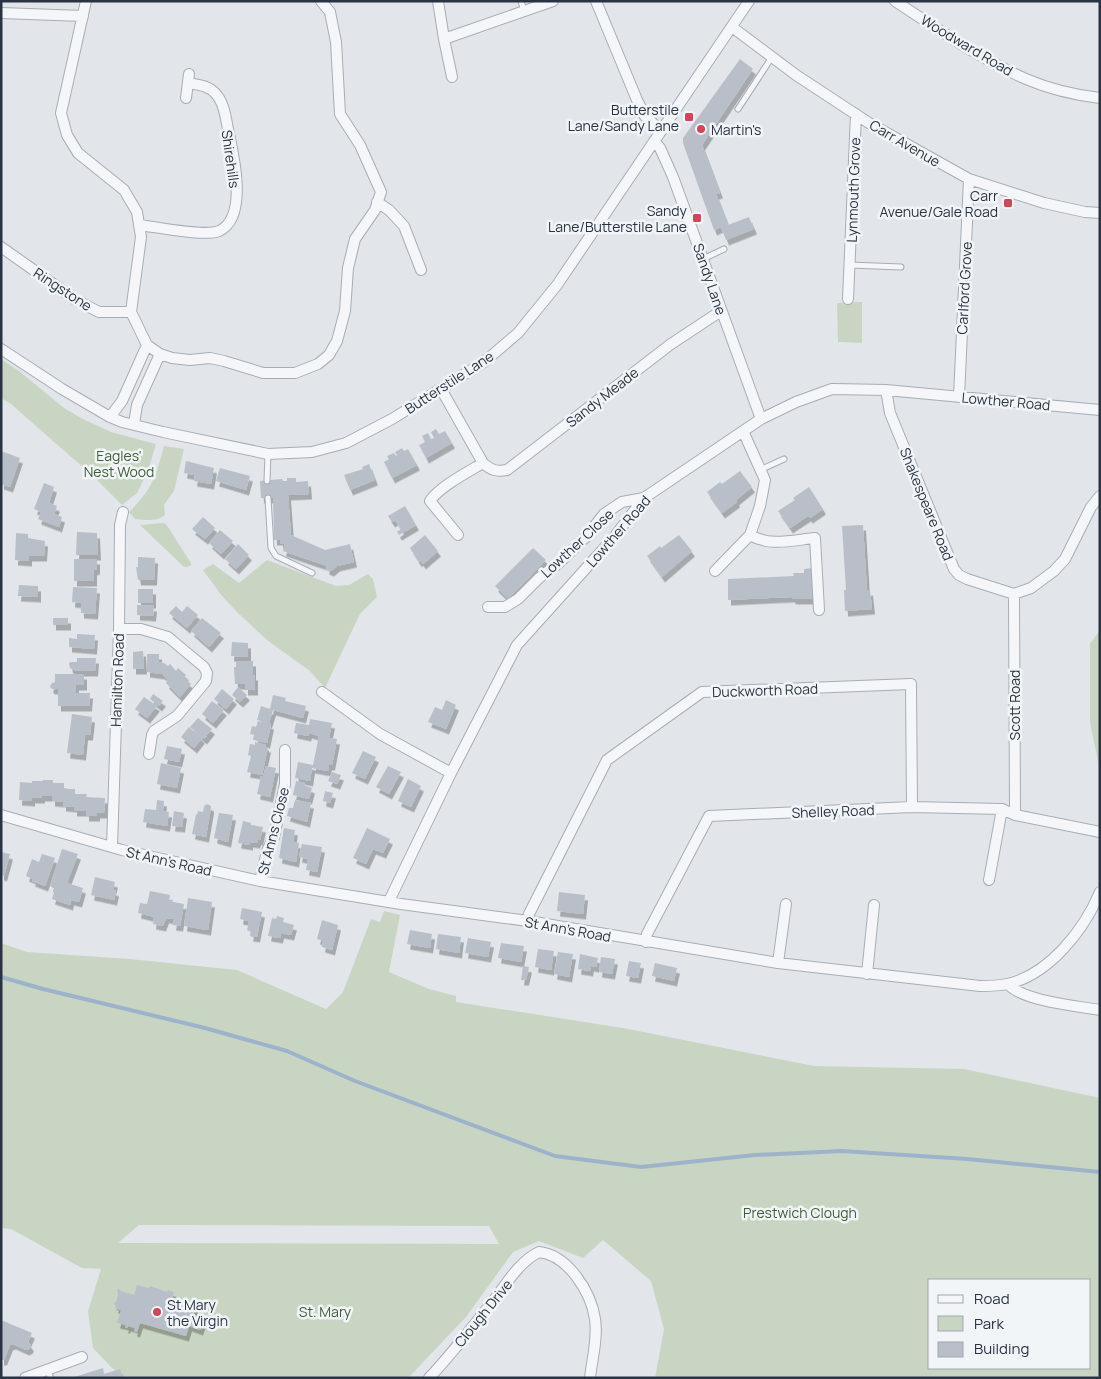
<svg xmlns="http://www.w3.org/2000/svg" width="1101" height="1379" font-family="Manrope,sans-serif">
<defs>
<filter id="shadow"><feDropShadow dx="3" dy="5.5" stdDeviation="0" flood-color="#0004"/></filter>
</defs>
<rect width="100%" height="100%" fill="#e2e6eb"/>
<path fill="#c8d5c3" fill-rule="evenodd" d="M862 302V343L838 342 837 303Z
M1 359 19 371 64 408 81 418 111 432 156 444 148 471 137 493 122 505 94 477 11 404 1 398Z
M164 446 184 449 174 491 164 505 165 515C158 522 145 520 135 519L129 512C152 490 156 476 164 446Z
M161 523H165L168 527 191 563V566L185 567 183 566 140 525Z
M267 560 336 586 349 585 368 574 373 579 377 597 360 614 325 688 310 671 267 640 238 613 222 596 203 570 213 564 239 583Z
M1100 630V770L1090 723V644Z
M384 911 400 915 389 972 429 989 456 996V1002L623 1028 814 1066 964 1069 1100 1098V1378H655L664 1329 651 1281 603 1240 583 1258 539 1241 513 1252 466 1317 408 1378H127L112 1368 93 1348 88 1311 101 1269 82 1268 11 1229 1 1228V943L27 952 130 959 237 970 326 1009 343 992 371 919 380 922ZM139 1225 489 1226 499 1244 118 1243ZM930 1280H1090V1368H930Z"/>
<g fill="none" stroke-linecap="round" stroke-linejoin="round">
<path stroke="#9db3cb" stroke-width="4" d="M1 977 43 989 205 1028 287 1051 355 1081 555 1156 641 1167 755 1155 842 1151 967 1159 1100 1172"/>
</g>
<path fill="#b9bfc8" filter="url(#shadow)" d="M740 59 753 69 702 145 720 193 716 194 728 225 749 217 754 229 726 240 721 227 714 230 683 143V138Z
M436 429 439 434 445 431 452 443 426 458 419 445 425 442 422 436 428 433 431 439 434 438 431 432Z
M402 448 404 451 408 449 417 465 392 478 384 462 389 459 387 456 394 453 396 456 397 455 395 452Z
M1 451 20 458 10 487 1 484Z
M186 461 214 468 211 484 194 481 195 475 184 473Z
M369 464 375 480 350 490 344 475 363 469 362 467Z
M220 468 250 476 246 490 216 481Z
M740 471 752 487 736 500 737 502 722 513 707 492 720 482 722 484Z
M287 478H296V482L308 481 309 494 288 495 291 535 325 550 350 544 354 562 337 566 331 571 326 569 327 566 283 551 285 544H280V540H274L273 498H261L260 481 282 479 283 481H287Z
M44 483 54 487 49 503 57 506 54 514 62 517 59 527 38 519 41 512 34 509Z
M809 487 823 509 810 518 808 516 790 528 778 511 795 500 793 498Z
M405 506 416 525 399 535 397 532 401 529 395 520 392 522 388 516Z
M203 517 215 528 205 539 192 529Z
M863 525 867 591 870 590 872 609 845 611 844 590H846L842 526Z
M220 530 233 541 221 554 209 543Z
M77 532 97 533 98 555H76Z
M16 533 28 534V538L45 541 44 556H29V561L15 560Z
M425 535 438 551 423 564 420 560 419 562 410 548Z
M679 535 692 551 662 577 647 556 660 546 661 548Z
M238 544 249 555 236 569 225 559Z
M533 548 546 560 508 599 495 586Z
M138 557 155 558 154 580H138L136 567H138Z
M74 559H97V569L94 570V581H74Z
M812 568 813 599H793L792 597 728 600V579L794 576 793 573H804V569Z
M19 585 38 586V597L18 596Z
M73 587 97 588 95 614 81 613V603L72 602Z
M138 589H153V603H138Z
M137 605 154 606 153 616 137 615Z
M176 606 182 612 187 606 198 615 187 628 169 613Z
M53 618H68V625H53Z
M202 618 221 633 209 647 191 631Z
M77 634 95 635 94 649 69 647V638L77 639Z
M232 642 248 643V657L231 656Z
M143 651 144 669H133V652Z
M147 654H159V662L164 663 168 666 170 664 176 671 178 668 186 675 184 678 191 684 180 697 166 683 168 680 162 674 147 672Z
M77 658H96L95 671H76L70 668 69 663 71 662H77Z
M236 661H253V675H255V690H245V684H235L234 667H236Z
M55 674H84V685H76V693H90L89 706H58V689H52L50 687 51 684 55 682Z
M238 687 247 695 240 702 232 695Z
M222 689 234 699 226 709 214 699Z
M153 694 163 701 159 706 150 699Z
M273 695 286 698 285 701 306 706 303 718 273 710 269 723 257 720 261 706 270 709Z
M144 697 157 706 147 718 135 709Z
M446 700 456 705 446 729 428 722 435 707 442 710Z
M212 701 224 710 213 723 202 714Z
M72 714 92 717 90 735H85L83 755 67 753Z
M198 718 212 729 204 739 190 727Z
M310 719 332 723 329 738 337 739 332 765H329L328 771 312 768 310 781 295 778 298 762 313 765 319 736 309 733 308 736 294 733 296 723 309 725Z
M258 721 271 724 267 743 254 740 255 735 250 734 252 726 256 727Z
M189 727 202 738 194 748 181 737Z
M255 742 266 745V747H268L262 775 247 772 251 756 248 755 250 744 255 745Z
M167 746 182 749 179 762 164 759Z
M363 751 376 757 365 779 352 773Z
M161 763 181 768 177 788 157 784Z
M266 766 276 768 270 797 257 794 261 776H263Z
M388 766 401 772 389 794 376 787Z
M332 772 341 775 337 784 328 781Z
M408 779 421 786 411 807 398 801Z
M43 780H53V783H64V789H75V794H87L86 797 105 798 104 813H97V816H86V811H74V807L63 806V802L52 801V796H42V798H32V801L19 800 20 782 32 783V781H43Z
M296 781 305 783 304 785 312 788 309 799 293 795Z
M325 791 333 793 330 803 323 801Z
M157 800 164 801 163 811 169 812 167 826 143 822 145 809 156 810Z
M295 800 311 803 307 822 287 816 289 808H293Z
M207 804 211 806V808L206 837 192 834 196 814 197 815 198 811 203 812 204 806Z
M174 811 184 813 182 827 172 826Z
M219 813 233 815 228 842 214 838Z
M243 821 251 823V825L263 827 260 840H258L257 843 250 842V845L238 843Z
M284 828 295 830 293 842 299 843 296 862 279 858Z
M367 828 390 839 383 853 373 849 366 864 353 858Z
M302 844 322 847 317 872 306 870 308 859 299 857Z
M62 849 78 854 67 883 83 888 79 902 71 900 70 905 52 899 55 889 50 886Z
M1 852 10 854 4 876 1 875Z
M42 854 55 858 45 886 32 881 33 879 26 876 32 859 39 862Z
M95 877 115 882 113 890 116 891 114 900 91 895Z
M150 891 170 895 169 901 184 904 180 926 173 925 174 919 166 918 163 926 153 924 154 917 138 913 140 903 147 904Z
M559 892 585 895 583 914 557 911Z
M188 898 212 902 208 930 184 926Z
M242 908 262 912 257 937 250 936 251 932 247 930 249 921 240 919Z
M277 916 284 918 283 922 294 925 291 935 281 933 280 938 268 936 272 918 276 919Z
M322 920 338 925 332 950 322 947 323 941 317 939Z
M410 930 432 934 430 948 407 944Z
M438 934 461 937 459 953 436 949Z
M468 938 491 942 488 957 465 953Z
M501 943 524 946 521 962 498 958Z
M538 949 554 951 551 970 535 967Z
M558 952 573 954 569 977 554 974Z
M580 954 598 958 596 967 591 966 590 971 578 969Z
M601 957 615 959 612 974 599 972Z
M629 961 641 963 638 978 626 976Z
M655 963 677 968 674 981 652 976Z
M523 966 529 967 526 980H521Z
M137 1285 149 1288 150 1286 167 1292 168 1290 174 1292 172 1298 187 1303V1301L191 1302V1304L195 1306 193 1315 204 1319 200 1330 189 1326 186 1336 140 1323 137 1332 134 1331 135 1328 128 1326 127 1328H125L126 1325 117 1323 121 1310 115 1308 116 1305 113 1304 116 1302 118 1295 117 1290 119 1289 121 1291 134 1295Z
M1 1320 32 1333 28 1342 31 1346 29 1349 26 1350 13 1344 10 1345 4 1360H1Z
M103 1368 104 1374 120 1369 123 1378H71Z"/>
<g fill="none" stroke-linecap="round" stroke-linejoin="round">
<g stroke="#a7adb5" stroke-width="7">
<path id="lane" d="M521 1 524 11
M738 109 772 57
M703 259 724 249
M850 265 901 267
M760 470 784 459
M267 481 268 454
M268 498 271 548 276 556 312 573
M47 1370 51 1378"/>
</g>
<g stroke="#a7adb5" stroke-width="12">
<path id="street" d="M86 1 61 113 67 135 78 153 124 190 137 212 141 237 131 312 147 345 160 354 172 358 190 360 210 358 224 361 263 373H295L318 364 329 355 337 341 345 311 348 268 355 239 375 210 381 192 360 145 340 114 336 42 330 12 321 1
M438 1 444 39 553 1
M596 1 637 100 645 116 661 131
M895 1C938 29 980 59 1026 79 1049 89 1075 95 1100 98
M1 13 83 16
M732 27 796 75 869 123 969 179 1044 203 1085 212 1100 213
M444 39 452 77
M186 98 189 74
M654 141 660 148 673 177 761 419
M377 202 389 210 404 226 421 270
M139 225C158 227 204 237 219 231 248 218 234 157 229 134 226 121 225 104 216 94 208 85 199 85 188 83
M1 247 76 300 99 312H131
M848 299 856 114
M1 349 62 389 110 417 122 422 163 432 268 454 312 452 346 443 392 419 484 362 518 333 557 285 749 1
M441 389 483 463C491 470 496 472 507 470L671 344 721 311
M886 390 890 413 954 569 959 575 967 579 1014 594 1031 588 1054 571 1065 559 1091 507 1100 496
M959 397 969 179
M110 417 122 401 147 345
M134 424 137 405 160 354
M743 431 765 480 760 506 750 535C770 547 793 540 815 538L819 610
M458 535 430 501C439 487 468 472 483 463
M715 571 750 535
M1014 594 1015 815
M488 607H505L518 599 539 578 559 563 585 538 604 514 622 502 644 498
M119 629H141L168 637 204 667 207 673 206 681 177 716 154 731 152 735 149 754
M322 692 380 734 451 773
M1 815 122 850 260 881 401 904 528 921 778 963 980 986C989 986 998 986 1007 984 1049 975 1084 930 1100 892
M112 847 119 629 120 525 123 512
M989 880 1002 809
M260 881 267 851 274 837 285 784V750
M389 901 451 773 517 645 615 536 644 498 761 419 796 402 832 389 886 390 1100 410
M528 921 529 914 607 760 702 692 911 684 912 807
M646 942 647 934 709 816 912 807 1002 809 1015 815 1100 832
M778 963 786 904
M867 974 874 905
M1008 984C1022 1001 1077 1006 1100 1010
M25 1378 82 1357
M429 1378C452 1354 473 1326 494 1300 507 1283 519 1262 539 1252 568 1255 591 1292 595 1319 598 1338 592 1359 590 1378"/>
</g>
<use href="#lane" stroke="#f5f6f9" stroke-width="5"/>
<use href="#street" stroke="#f5f6f9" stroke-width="10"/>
</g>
<g fill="#d2455a" stroke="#f2f5f8" stroke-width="2">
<rect x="684" y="112" width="10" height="10" rx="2.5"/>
<circle cx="701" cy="129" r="5"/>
<rect x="1003" y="198" width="10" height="10" rx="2.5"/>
<rect x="692" y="213" width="10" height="10" rx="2.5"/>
<circle cx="157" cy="1312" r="5"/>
</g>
<g text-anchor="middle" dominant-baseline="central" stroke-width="5" stroke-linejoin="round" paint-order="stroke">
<g font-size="14" fill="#2a3343" stroke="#f2f5f8">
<text transform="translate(967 45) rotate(31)">Woodward Road</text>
<text transform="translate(905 143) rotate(30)">Carr Avenue</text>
<text transform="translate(231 159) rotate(82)">Shirehills</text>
<text transform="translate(853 190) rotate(-88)">Lynmouth Grove</text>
<text transform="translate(710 279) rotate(71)">Sandy Lane</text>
<text transform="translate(964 288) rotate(-87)">Carlford Grove</text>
<text transform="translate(63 289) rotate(33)">Ringstone</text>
<text transform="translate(449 382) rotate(-33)">Butterstile Lane</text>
<text transform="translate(602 397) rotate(-38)">Sandy Meade</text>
<text transform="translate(1006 401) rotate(5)">Lowther Road</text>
<text transform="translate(927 504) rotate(68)">Shakespeare Road</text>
<text transform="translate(618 531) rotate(-49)">Lowther Road</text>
<text transform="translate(577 543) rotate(-43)">Lowther Close</text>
<text transform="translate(117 680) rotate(-88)">Hamilton Road</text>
<text transform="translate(765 690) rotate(-2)">Duckworth Road</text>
<text transform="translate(1014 705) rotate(-90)">Scott Road</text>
<text transform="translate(833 811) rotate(-2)">Shelley Road</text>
<text transform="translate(273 831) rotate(-76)">St Anns Close</text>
<text transform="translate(169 861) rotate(13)">St Ann's Road</text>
<text transform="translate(568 929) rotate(10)">St Ann's Road</text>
<text transform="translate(483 1313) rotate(-51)">Clough Drive</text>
</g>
<g font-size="14" fill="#2a3343" stroke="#f2f5f8" text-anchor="end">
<text x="679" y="109">Butterstile<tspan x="679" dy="16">Lane/Sandy Lane</tspan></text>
<text x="711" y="129" text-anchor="start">Martin's</text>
<text x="998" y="195">Carr<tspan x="998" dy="16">Avenue/Gale Road</tspan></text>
<text x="687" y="210">Sandy<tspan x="687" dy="16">Lane/Butterstile Lane</tspan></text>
<text x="167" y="1304" text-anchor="start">St Mary<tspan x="167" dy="16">the Virgin</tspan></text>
</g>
<g font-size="14" fill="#3e5f37" stroke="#f2f5f8">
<text x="119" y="455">Eagles'<tspan x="119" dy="16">Nest Wood</tspan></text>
<text x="800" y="1212">Prestwich Clough</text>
<text x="325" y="1311">St. Mary</text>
</g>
</g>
<rect width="1101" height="1379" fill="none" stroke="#2a3343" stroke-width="5"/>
<rect x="928" y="1279" width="162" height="90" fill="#f2f5f8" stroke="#a2a7b0"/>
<rect x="938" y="1295" width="25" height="8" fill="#f5f6f9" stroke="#a2a7b0"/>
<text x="974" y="1304" font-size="15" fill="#2a3343">Road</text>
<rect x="938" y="1316" width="25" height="15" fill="#c8d5c3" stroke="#a2a7b0"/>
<text x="974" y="1329" font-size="15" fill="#2a3343">Park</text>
<rect x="938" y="1342" width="25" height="15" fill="#b9bfc8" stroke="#a2a7b0"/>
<text x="974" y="1354" font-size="15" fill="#2a3343">Building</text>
</svg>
